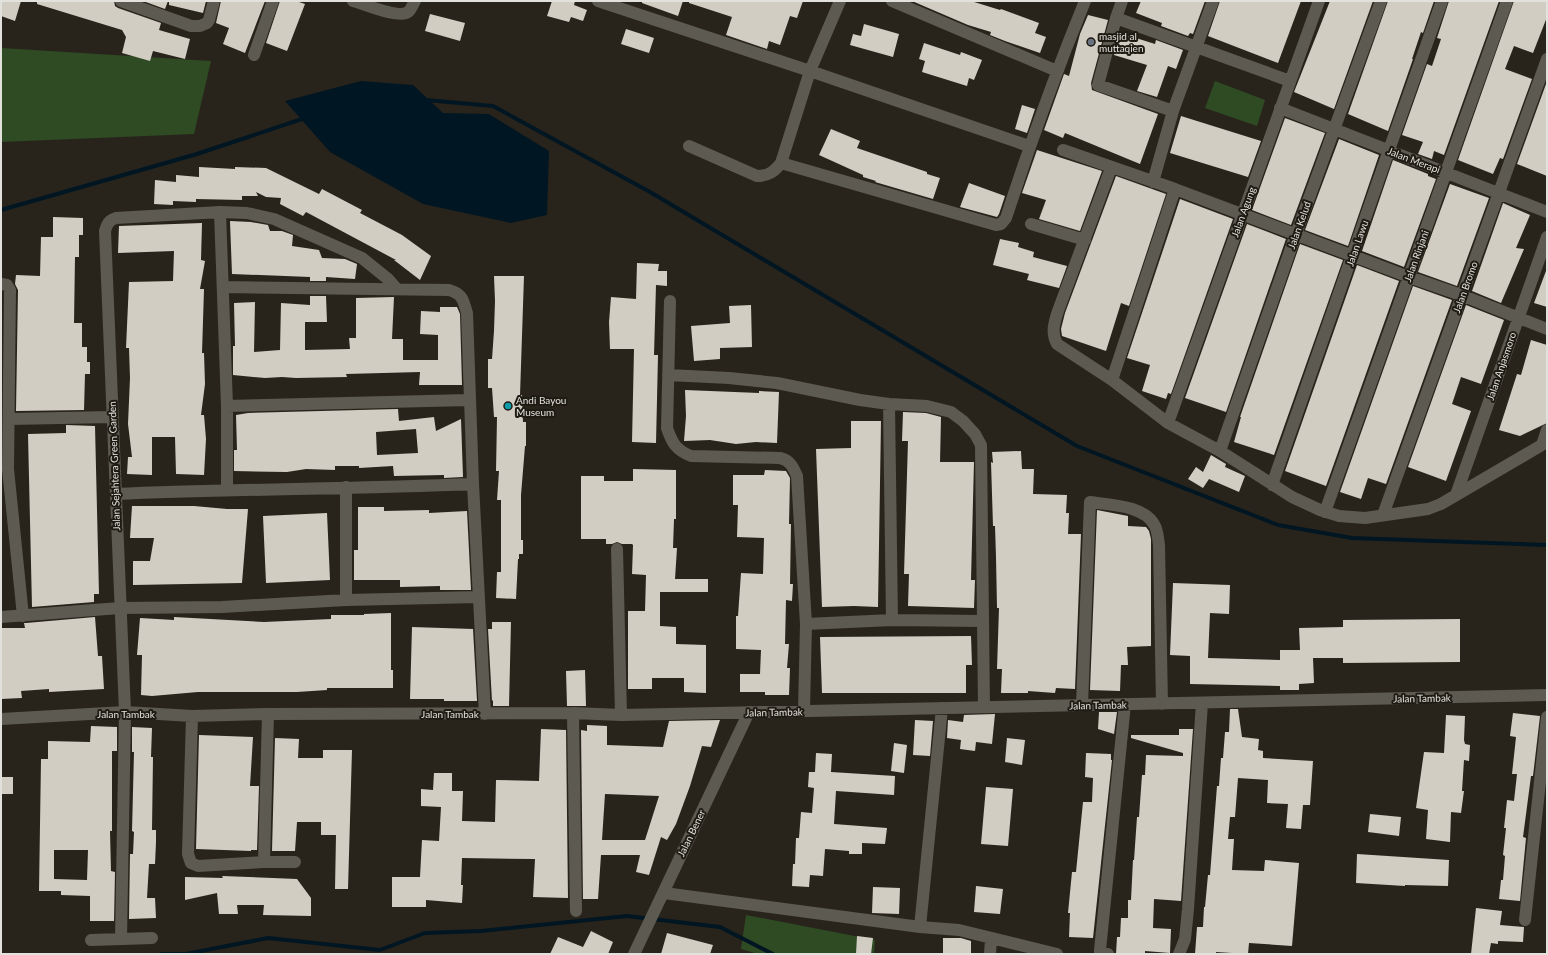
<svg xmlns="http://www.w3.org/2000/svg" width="1548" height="955" font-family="Lato,sans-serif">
<rect width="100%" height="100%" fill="#28241c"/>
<path fill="#2f4b23" d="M1 48 211 61 194 134 1 142Z
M1215 81 1265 100 1257 126 1205 108Z
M746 915 875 940 874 954H758L741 949Z"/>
<path fill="#001622" d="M361 81 413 85 443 113 489 114 549 151 547 215 511 223 423 204 330 152 285 101Z"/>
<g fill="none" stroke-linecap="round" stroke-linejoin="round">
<path stroke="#001622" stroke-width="4" d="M426 100 493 106 650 192 1077 446 1278 525 1352 538 1547 545
M1 210 197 154 305 118
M161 954H186L268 938 380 950 425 933 481 931 627 916 720 927 773 954"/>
</g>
<path fill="#d2cdc3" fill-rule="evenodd" d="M1 1H21L15 21 1 16Z
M37 1H114L115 6 118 8 161 23 159 30 190 39 185 59 153 51 150 61 122 53 126 37 122 30 37 4Z
M143 1H168L165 9Z
M169 1H206L203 13 169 5Z
M221 1H265L245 53 223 44 229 28 216 23Z
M280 1H296L305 4 287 51 266 43Z
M552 1H575L574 5 587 10 583 21 571 17 569 22 547 16Z
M642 1H683L678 16 642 3Z
M689 1H803L797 18 790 16 780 45 769 41 767 49 726 35 732 17 689 3Z
M912 1H971L1000 10 1001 9 1039 23 1035 33 1046 37 1040 53 1005 41 990 35 991 32 968 25Z
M1141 1H1205L1193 34 1190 33 1188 36 1161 26 1162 23 1136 13Z
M1220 1H1301L1278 63 1208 36Z
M1330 1H1373L1334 109 1294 92Z
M1388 1H1434L1423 33 1421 32 1412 59H1413L1388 131 1348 114Z
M1449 1H1499L1444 155 1434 151 1432 159 1418 154 1423 142 1402 135 1427 64 1432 66 1441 39 1437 38Z
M1514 1H1547V17L1533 53 1514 46 1505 69 1532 79 1503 159 1500 158 1493 174 1458 160Z
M430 14 465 23 460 41 425 31Z
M1088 15 1108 20 1091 83 1092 90 1158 114 1140 164 1065 133 1063 138 1044 130 1064 74 1069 76 1080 34Z
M864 24 899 34 893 57 850 45 853 34 861 36Z
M626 29 654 38 649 53 621 44Z
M1120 33 1155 44 1156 40 1183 50 1176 69 1168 66 1157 97 1137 91 1147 65 1114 55Z
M924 43 960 55 961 52 982 60 974 80 969 78 967 86 922 72 925 61 919 59Z
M1546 84 1547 85V176L1517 164Z
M1022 105 1035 109 1027 133 1015 129Z
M1181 116 1261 141 1248 177 1170 153Z
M1285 118 1325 133 1291 225 1252 210Z
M831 129 860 141 857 148 927 172V174L940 178 933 199 875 182 876 181 863 177V175L819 155Z
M1339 139 1379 155 1348 246 1305 230Z
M1037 150 1102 171 1080 231 1039 219 1046 200 1022 193Z
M1393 160 1428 174V176L1436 179 1404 267 1362 251Z
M199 167 235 169V167L266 168 319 194 322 189 362 210 360 213 402 235 431 256 420 280 394 260H396L306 212 303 216 280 204 281 198 266 197 256 192 258 196H242V200L196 199V202L173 201V205L154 204 155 180 176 182V175L199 177Z
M1116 176 1166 194 1129 306 1121 303 1106 351 1062 336 1061 329 1065 313Z
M969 183 1005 196 999 214 997 217 960 207Z
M1450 184 1489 198 1457 286 1418 272Z
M1180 199 1233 219 1171 394 1168 393 1166 399 1142 391 1150 365 1127 358Z
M1503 203 1530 215 1516 248 1524 249 1501 303 1472 291Z
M53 217 83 218V235H79V257H75L74 323H82V347H87V362H90V374H85L84 410 16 411 18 290 15 284 16 275 40 276 41 237H53Z
M230 221 251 222 268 225 270 231H282L293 235 292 246 319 250 322 258 345 259 357 264 355 279 326 277V281H310V277L232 274Z
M202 223 201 260 205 261 200 289H204L202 353H204L205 384 201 415H204L206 439 204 475 176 474 175 437H152V475L127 474 128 457H132L128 424 130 378 129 348H126L129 282 173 281 174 251 118 253 119 226Z
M1247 224 1286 239 1226 412 1185 398Z
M1000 239 1019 243 1018 247 1034 252 1033 257 1067 266 1059 288 1027 280 1029 274 993 265Z
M1300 244 1343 260 1274 455 1234 442 1241 417H1240Z
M637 263 659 264 658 271H667V286L656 285 654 355H658L656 443 632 442 634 349H610L609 322 611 297 636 299Z
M1357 265 1399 281 1326 486 1285 471Z
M1546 271 1547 272V307L1534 303Z
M494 276H524L520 395H522L523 422H526V446H525L521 495V540H523V554H519V559H518L516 599 496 598 497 572H501V500H497L499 471H496L497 417H494L492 388H488V359H492L494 331 495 301Z
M1413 286 1452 300 1386 484 1368 478 1361 499 1340 492Z
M310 296H326L327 322H305V350L350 349 349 338H356V298L394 297 392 339H403V360H438V335L420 334 421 311 440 312V307H457L460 314 462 385H419L420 372 346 374 347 377 296 378 282 377 265 378 233 375V346H235L234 303 255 302 254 352 280 350 281 303 310 305Z
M751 305 752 347 720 348V359L694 361 691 326 730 323 729 306Z
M1466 305 1504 320 1481 384 1461 377 1452 404 1471 411 1446 481 1408 467Z
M1531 340 1547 345V423L1520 436 1499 430 1517 374 1521 375Z
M685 390 759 393V391L779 392 777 443 756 442 736 444 710 440 684 441 686 416Z
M398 409 399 421 434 417 436 431 461 419 463 477 444 478V475L394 476 393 466 359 468V466H335V470L306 469 287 472 234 471V450H237L236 415 248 413ZM416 429 418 453 377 455 376 432Z
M903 412 926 413 941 417 940 462H974L971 580H975L974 608 908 606 909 574H904L908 441H902Z
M851 421H881L878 607 854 606 822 607 816 449 851 448Z
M66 425 95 426 99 594H94V602L32 607 28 434 66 433Z
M1021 451 1022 469H1034L1033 494 1067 495 1066 513H1069L1068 534H1081L1075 689 1056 688 1055 693 1028 691V693H1001L1002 669H997L999 608H997L996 557 995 526H993L991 462 993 463 992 452Z
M1211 455 1226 464 1225 467 1245 476 1239 492 1209 479 1203 488 1188 479 1196 467 1203 472Z
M633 469 676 470V519H674L673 548H677L675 579H708V592H660V626L676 627V644L706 645V693L684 692V678H652V689H628V611H645L646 575 632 574 633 545 632 544H622L617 542 612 544H606V539H581V476H604V481H633Z
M765 470 786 471 790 478 789 524H791L790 584H793L792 601 786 600 785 644H789L787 668H790L789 695H765V692H740V674H760L761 650 736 649V616H738L741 573 763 574 764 538 737 537 738 505H733V475H764Z
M132 506H194L227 509H248L242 583 133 585V561H150L154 538H130Z
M358 507H384V511L429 510V513L467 511 471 590H440V586L400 587V580H354V550H358Z
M1097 510 1128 516V526L1146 527 1149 531 1151 539V646L1127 647 1128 665H1121L1120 691 1090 690Z
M327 513 330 580 266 583 263 516Z
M1173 583 1230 585 1229 614 1210 613 1208 658 1280 660V650H1300L1299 628 1343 627V620L1460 619V662L1343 663V658H1313L1314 683 1299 684V690H1280V686L1190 684V656L1170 655Z
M391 613V670H393V688H327V690L297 692H198L152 696 141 695 142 655H137L140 618 174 620V617L264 622 331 619V615H364V614Z
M95 617 98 656H102L104 689 49 692V689L21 691 22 698 1 699V628H25L24 623H26Z
M492 622H511L509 706H493V700L492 701 488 629H492Z
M412 627 473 629 477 701H444V699H410Z
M971 636 972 665H966V693H822L820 637Z
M585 670 586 706H567L566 671Z
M1230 709H1238L1242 737 1259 739 1258 750 1263 751V758L1313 761 1310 805H1303L1301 829 1286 828 1288 804 1267 803 1268 780 1238 778 1235 817H1230L1228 839H1234L1232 870 1264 871 1265 860 1299 863 1292 946 1249 943 1248 954 1216 952V954H1195L1197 927H1203L1204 907H1205L1208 875H1210L1217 786H1219L1221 758H1223L1225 732H1229Z
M1099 712H1117L1114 734 1098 729Z
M1513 713 1540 716 1533 776H1531L1523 837 1526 838 1520 901 1499 899 1501 880H1503L1505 856 1503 855 1506 828H1504L1507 800 1514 801 1517 774H1512L1516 737 1510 736Z
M995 714 992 744 976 742 975 751 960 749 961 740 947 738 948 720 963 722 964 715Z
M1446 715 1465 716 1464 740 1465 744 1470 745 1469 761 1464 760 1462 791H1464L1461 813 1451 812 1450 842 1426 839 1428 810 1416 808 1424 752 1444 753Z
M720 720 711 747 702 746 690 786 676 824 667 840 661 837 649 875 636 872 640 855H601L598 899H583L581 730 587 731V725L607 726V745L663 747 669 721ZM605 794 659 796 645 840H602Z
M915 720 933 721 930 756 913 755Z
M91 726 117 727V751H112V831H110L111 871 115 872 114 921H90V896L61 895V891H39L41 759H48V741L90 742ZM54 850H88L87 880 54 879Z
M132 727 152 728 151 757H153L152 830H156V842L155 864H149L147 898H155L156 918 129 919 130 854H133L134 832 132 831 134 752H132Z
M541 729 566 730 568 898 533 897 535 859 462 858 461 885H463L462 903 426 900V907H392V877H420L422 840 439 841 441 807 421 806V789L433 790 434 773H452V791H463L462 821 495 822 496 780 539 781Z
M1179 729H1193L1181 901 1154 899 1153 928 1171 929 1170 953 1145 951V954H1116L1117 937H1120L1121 918H1128V900H1131L1133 860H1134L1137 817H1139L1142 775H1145L1146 755 1183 756V753L1131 738V735H1179Z
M199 735 253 737 250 786H259L257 850H251V851L196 849Z
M275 738 299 739 298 758H323V750H352L348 889H335L336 835H321V822H297L295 851H272Z
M1007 738 1025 740 1022 765 1005 762Z
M894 743 907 745 904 773 891 771Z
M816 753 832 754 831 772 895 776 894 795 836 791 834 824 887 828 885 844 862 843V854H849V851L825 849 823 876 810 875 809 887 792 886 793 864H795L796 838H799L801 812 812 813 814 788 808 787 809 772H815Z
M1086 753 1111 754V760H1112L1093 938 1069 937 1070 913H1068L1072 872H1076L1083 802H1092L1093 778 1085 777Z
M1 777H13V794H1Z
M986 787 1013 789 1008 846 981 844Z
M1370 814 1401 817 1399 836 1368 832Z
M1357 854 1449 860 1448 886 1405 885V886L1356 883Z
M222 876 297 879 311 898V916L263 915 264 905H237L238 914H219L217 893 185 900V877L223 878Z
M976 886 1003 889 1000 914 974 912Z
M873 887 900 888 899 914 872 913Z
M1476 908 1502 911 1500 925 1524 927 1523 942 1498 941V944L1491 943 1489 954H1471Z
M591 931 613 942 608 954H550L558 937 583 947Z
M667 933 713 945 710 954H661Z
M857 936 873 938 871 954H856Z
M943 938H961L971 941V954H943Z"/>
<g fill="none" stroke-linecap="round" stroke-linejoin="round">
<path stroke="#5d5a51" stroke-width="12" d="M121 1 180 22 191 26H200L207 23 209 20 214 1
M353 1C364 4 399 19 408 12 411 10 413 4 415 1
M598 1 810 71 1029 146
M892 1 1057 71
M1116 18 1122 1
M254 55 273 1
M1280 108 1547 212
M1173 111 1098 85 1116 18 1290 81
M689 146 757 176C768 176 774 172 781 163L810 71 840 1
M1063 150 1175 189 1409 277 1461 295 1547 329
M781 163 996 225 1001 224 1006 218C1030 144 1056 72 1085 1
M1111 168 1058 311C1054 323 1051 333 1057 344L1112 380 1168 423 1220 451 1292 497 1320 510 1339 516 1365 518 1428 509 1441 504 1547 442
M1153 182 1173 111 1213 1
M220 212 227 406V490
M1031 224 1085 240
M1 284 7 285 10 290 8 469 23 616
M223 287 449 290C463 294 463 300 467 313L473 484 485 714
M670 301 667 428C672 443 676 450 691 456L780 458C790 460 793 467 797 476L806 624 804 711
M668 375 729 378 777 383 860 400 889 404 927 406 951 412 963 421 975 434 981 445 984 707
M1112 380 1175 189
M889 404 892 620
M227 406 469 400
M9 419 112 417
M1168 423 1319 1
M1542 445 1547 430
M1220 451 1296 234 1381 1
M1272 485 1389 150 1442 1
M116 494C235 489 354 489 473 484
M1456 495 1547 237
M1325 512 1507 1
M1383 515 1547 59
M617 549 621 715
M346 600V487
M1 617 120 608 222 607 346 600 479 597
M806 624 892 620 982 621
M1082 705 1090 502C1110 505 1145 505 1155 526 1158 532 1158 539 1159 545L1162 704
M573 713 576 911
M268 714 264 862H295
M192 716 188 854 191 863 198 866 264 862
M1 719 125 712 192 716 268 714 573 713 621 715 1547 695
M664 893 920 927 959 930 1057 954
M1525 920 1547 717
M920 927 942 708
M121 939 125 712 105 231C107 224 109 220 116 218L220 212 247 213 274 219 362 258 388 279 396 288
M91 940 152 938
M634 954 749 712
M990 954 991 938
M1108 954 1100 952V950L1125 704
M1179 954 1185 939 1188 909 1202 703"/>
</g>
<circle fill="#6b7280" stroke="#1e1b13" stroke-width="1.5" cx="1091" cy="42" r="4"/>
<circle fill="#0f9aa8" stroke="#1e1b13" stroke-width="1.5" cx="508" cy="406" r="4"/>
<g text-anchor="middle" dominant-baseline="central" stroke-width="4" stroke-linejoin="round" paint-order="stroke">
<g font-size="10" fill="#e3e1dc" stroke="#1e1b13" text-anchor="start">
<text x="1099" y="36">masjid al<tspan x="1099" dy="12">muttaqien</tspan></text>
<text x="516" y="400">Andi Bayou<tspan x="516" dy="12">Museum</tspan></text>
</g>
<g font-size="10" fill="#e3e1dc" stroke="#1e1b13">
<text transform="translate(1414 160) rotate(21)">Jalan Merapi</text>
<text transform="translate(1243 212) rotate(-70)">Jalan Agung</text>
<text transform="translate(1299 225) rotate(-70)">Jalan Kelud</text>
<text transform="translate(1357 243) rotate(-71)">Jalan Lawu</text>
<text transform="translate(1416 256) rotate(-70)">Jalan Rinjani</text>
<text transform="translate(1465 287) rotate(-70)">Jalan Bromo</text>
<text transform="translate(1501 366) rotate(-71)">Jalan Anjasmoro</text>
<text transform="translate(114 466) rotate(-92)">Jalan Sejahtera Green Garden</text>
<text transform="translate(1422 698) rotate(-1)">Jalan Tambak</text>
<text transform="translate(1098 705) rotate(-1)">Jalan Tambak</text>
<text transform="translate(774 712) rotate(-1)">Jalan Tambak</text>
<text x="126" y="714">Jalan Tambak</text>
<text x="450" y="714">Jalan Tambak</text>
<text transform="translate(691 833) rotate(-64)">Jalan Bener</text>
</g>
</g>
<rect width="1548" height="955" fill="none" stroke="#e3e1dc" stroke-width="4"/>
</svg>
